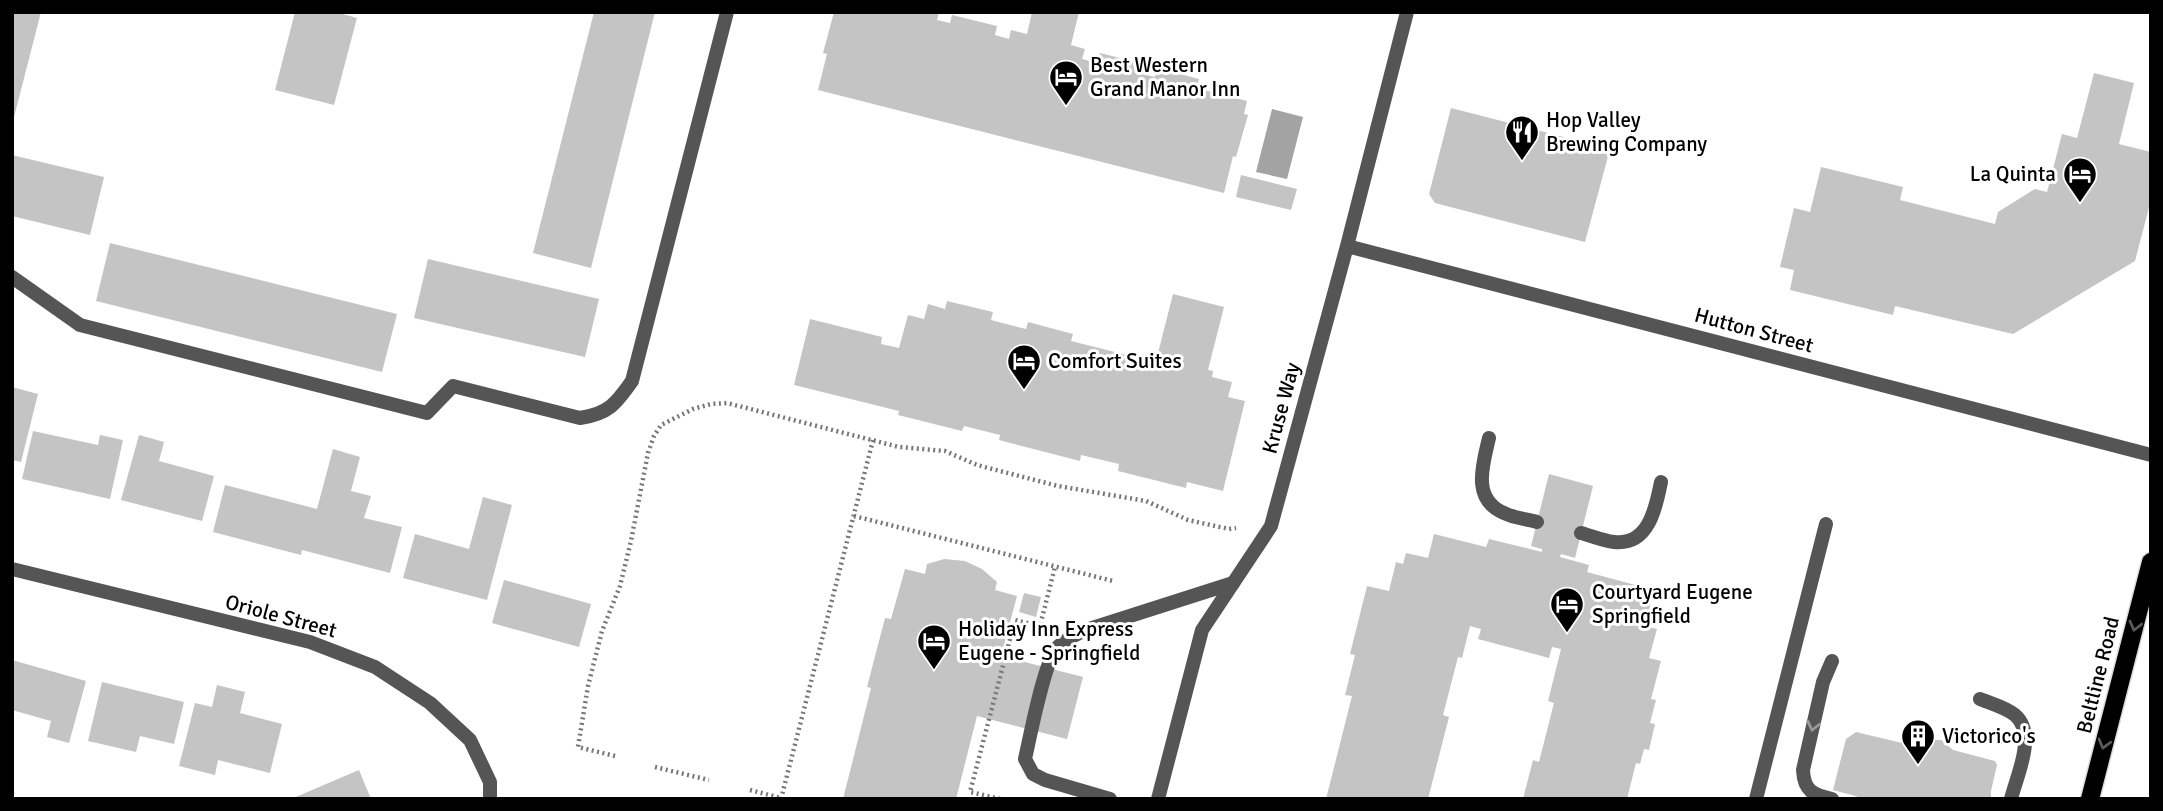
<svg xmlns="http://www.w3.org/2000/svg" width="2163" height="811" font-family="Signika,sans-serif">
<rect width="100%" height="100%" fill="#fff"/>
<path fill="#a3a3a3" d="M1272 109 1303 117 1287 179 1256 172Z"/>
<path fill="#c4c4c4" d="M12 12H41L13 121H12Z
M295 12H336L357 18 334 105 275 90Z
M594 12H655L591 268 533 253Z
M834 12H939L937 20 950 23 952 15 997 26 995 35 1009 39 1011 30 1027 34 1032 12H1079L1071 45 1085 49 1082 59 1098 63 1100 53 1140 63 1138 73 1155 77 1157 68 1199 79 1196 88 1247 101 1244 114 1248 115 1236 157 1233 156 1224 193 818 90 827 54 823 53Z
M2094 73 2134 83 2119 144 2151 152V200L2135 261 2013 334 1895 306 1893 315 1790 290 1794 270 1780 267 1794 208 1810 212 1821 167 1903 187 1900 200 1995 224 1998 212 2035 189 2047 192 2062 134 2077 138Z
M1451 108 1610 149 1585 242 1435 203 1429 194Z
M12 155 104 177 90 235 12 216Z
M1241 175 1297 189 1291 210 1236 197Z
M110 243 397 314 382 372 96 301Z
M428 259 599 299 585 357 414 318Z
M1173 294 1224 307 1208 370 1213 371 1212 377 1232 382 1228 397 1245 401 1223 491 1187 482 1186 488 1118 471 1119 464 1081 455 1080 461 999 440 1000 435 964 426 962 431 898 415 899 411 794 385 810 319 882 337 881 344 899 348 908 315 924 319 928 304 945 309 947 301 993 312 991 320 1026 329 1028 322 1073 334 1071 341 1147 360 1148 355 1157 357Z
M12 387 38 394 21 462 12 460Z
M33 431 98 445 100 435 123 440 110 499 22 479Z
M139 435 164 442 159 461 214 476 202 521 121 500Z
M333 449 360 457 351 491 371 496 364 518 402 527 390 573 302 550 301 555 213 532 225 485 317 509Z
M1549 474 1593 486 1575 558 1561 554 1560 557 1589 565 1587 572 1654 590 1645 626 1657 629 1649 658 1661 661 1651 699 1656 700 1650 723 1655 724 1649 750 1644 749 1640 764 1636 763 1627 799H1523L1533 760 1539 762 1554 703 1548 701 1561 649 1552 647 1549 658 1478 639 1481 629 1470 626 1462 658 1458 657 1443 715 1449 717 1428 799H1326L1352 696 1345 695 1355 655 1350 654 1367 586 1389 591 1396 562 1403 564 1406 553 1428 558 1434 534 1486 547 1489 539 1542 552V549L1531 546Z
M483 497 512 505 487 600 403 578 415 534 469 549Z
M944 559 965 561 982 569 997 582 995 590 1017 596 1001 656 1083 677 1067 739 977 716 956 799H843L871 688 867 687 885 618 891 619 905 569 925 574 927 564Z
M504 580 591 604 579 647 492 623Z
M1024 593 1041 597 1036 617 1019 612Z
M12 660 86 681 69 743 47 737 51 721 12 710Z
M102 682 184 702 174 744 140 736 136 752 88 741Z
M217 685 245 692 240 713 282 724 270 773 218 760 215 775 179 766 195 703 212 707Z
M1856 732 1923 748 1933 740H1941L1953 750 1995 761 1997 765 1991 791V799H1866L1833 790 1846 739Z
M359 770 371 799H291Z"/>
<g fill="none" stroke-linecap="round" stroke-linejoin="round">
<g stroke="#dbdbdb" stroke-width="21">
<path id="primary" d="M2090 799 2151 562"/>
</g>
<path stroke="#777" stroke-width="4.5" stroke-dasharray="2 3.5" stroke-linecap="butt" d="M854 516 1113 581
M615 756 578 747 588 686 602 631 620 586 631 541 648 453 654 436 661 425 693 409 711 404 727 403 899 447 945 451 977 465 1058 486 1146 501 1188 520 1229 529 1236 528
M655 767 709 780
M750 790 781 798
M781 799 873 440
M1000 799 970 792 1015 620 1040 626 1055 567"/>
<path stroke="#555" stroke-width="14" d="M1489 438C1483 464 1471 499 1504 513 1514 518 1526 519 1537 522
M1581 533C1592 536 1603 541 1614 542 1649 546 1656 507 1661 482
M1980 699C1992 704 2005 707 2015 715 2037 734 2017 775 2011 799
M1110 799 1045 780 1033 774 1025 759C1030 737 1044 664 1056 649 1063 640 1074 636 1083 631L1233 583
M1756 799 1826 524
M1832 799C1813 795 1804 791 1803 770L1823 682 1832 661"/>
<path stroke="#555" stroke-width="14" d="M1347 246 2151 455
M12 277 80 325 427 413 453 386 580 418C608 414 616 404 632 381L727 12
M12 569 310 642 375 667 430 703 470 740 490 782V799
M1158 799 1202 630 1271 526 1347 246 1407 12"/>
<use href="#primary" stroke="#000" stroke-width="18"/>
</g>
<defs><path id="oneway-chevron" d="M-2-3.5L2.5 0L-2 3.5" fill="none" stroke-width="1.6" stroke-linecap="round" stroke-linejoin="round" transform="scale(1.75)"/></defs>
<g stroke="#595959">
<use href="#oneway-chevron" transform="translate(2135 626) rotate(104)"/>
<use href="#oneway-chevron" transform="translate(2104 744) rotate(105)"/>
</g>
<use stroke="#999" href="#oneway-chevron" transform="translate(1813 726) rotate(103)"/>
<defs>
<g id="hotel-pin" transform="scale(1.75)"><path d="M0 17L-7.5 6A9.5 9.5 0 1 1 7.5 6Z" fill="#000" stroke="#fff"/><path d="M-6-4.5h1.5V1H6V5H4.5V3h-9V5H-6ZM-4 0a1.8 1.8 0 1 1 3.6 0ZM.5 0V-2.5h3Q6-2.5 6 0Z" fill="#fff"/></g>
<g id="restaurant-pin" transform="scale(1.75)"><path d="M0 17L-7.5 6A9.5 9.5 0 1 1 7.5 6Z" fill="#000" stroke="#fff"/><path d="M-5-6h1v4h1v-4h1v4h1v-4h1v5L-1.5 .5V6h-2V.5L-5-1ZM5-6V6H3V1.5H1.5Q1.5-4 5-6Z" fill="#fff"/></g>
<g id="building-pin" transform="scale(1.75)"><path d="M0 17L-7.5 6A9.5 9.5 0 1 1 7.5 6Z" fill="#000" stroke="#fff"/><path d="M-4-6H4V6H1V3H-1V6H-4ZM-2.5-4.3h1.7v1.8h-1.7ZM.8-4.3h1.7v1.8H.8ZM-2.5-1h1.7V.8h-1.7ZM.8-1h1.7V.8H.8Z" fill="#fff"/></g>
</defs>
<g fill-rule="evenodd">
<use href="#hotel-pin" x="1066" y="77"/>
<use href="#restaurant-pin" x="1522" y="132"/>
<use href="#hotel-pin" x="2080" y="174"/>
<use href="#hotel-pin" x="1024" y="361"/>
<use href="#hotel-pin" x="1567" y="604"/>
<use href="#hotel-pin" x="934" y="641"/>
<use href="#building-pin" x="1918" y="736"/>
</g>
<g text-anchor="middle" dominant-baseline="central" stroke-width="6" stroke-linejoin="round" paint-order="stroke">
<g font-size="21" fill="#000" stroke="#fff" text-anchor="start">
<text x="1090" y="65">Best Western<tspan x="1090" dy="24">Grand Manor Inn</tspan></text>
<text x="1546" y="120">Hop Valley<tspan x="1546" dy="24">Brewing Company</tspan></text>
<text x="2056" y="174" text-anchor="end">La Quinta</text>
<text x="1048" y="361">Comfort Suites</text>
<text x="1592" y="592">Courtyard Eugene<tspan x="1592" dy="24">Springfield</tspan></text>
<text x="958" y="629">Holiday Inn Express<tspan x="958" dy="24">Eugene - Springfield</tspan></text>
<text x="1942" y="736">Victorico's</text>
</g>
<g font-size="21" fill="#000" stroke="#fff">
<text transform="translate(1754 330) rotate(15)">Hutton Street</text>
<text transform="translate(1281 408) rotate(-75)">Kruse Way</text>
<text transform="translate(281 616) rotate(15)">Oriole Street</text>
<text transform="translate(2098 675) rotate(-76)">Beltline Road</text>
</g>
</g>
<rect width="2163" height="811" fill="none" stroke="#000000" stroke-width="28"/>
</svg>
